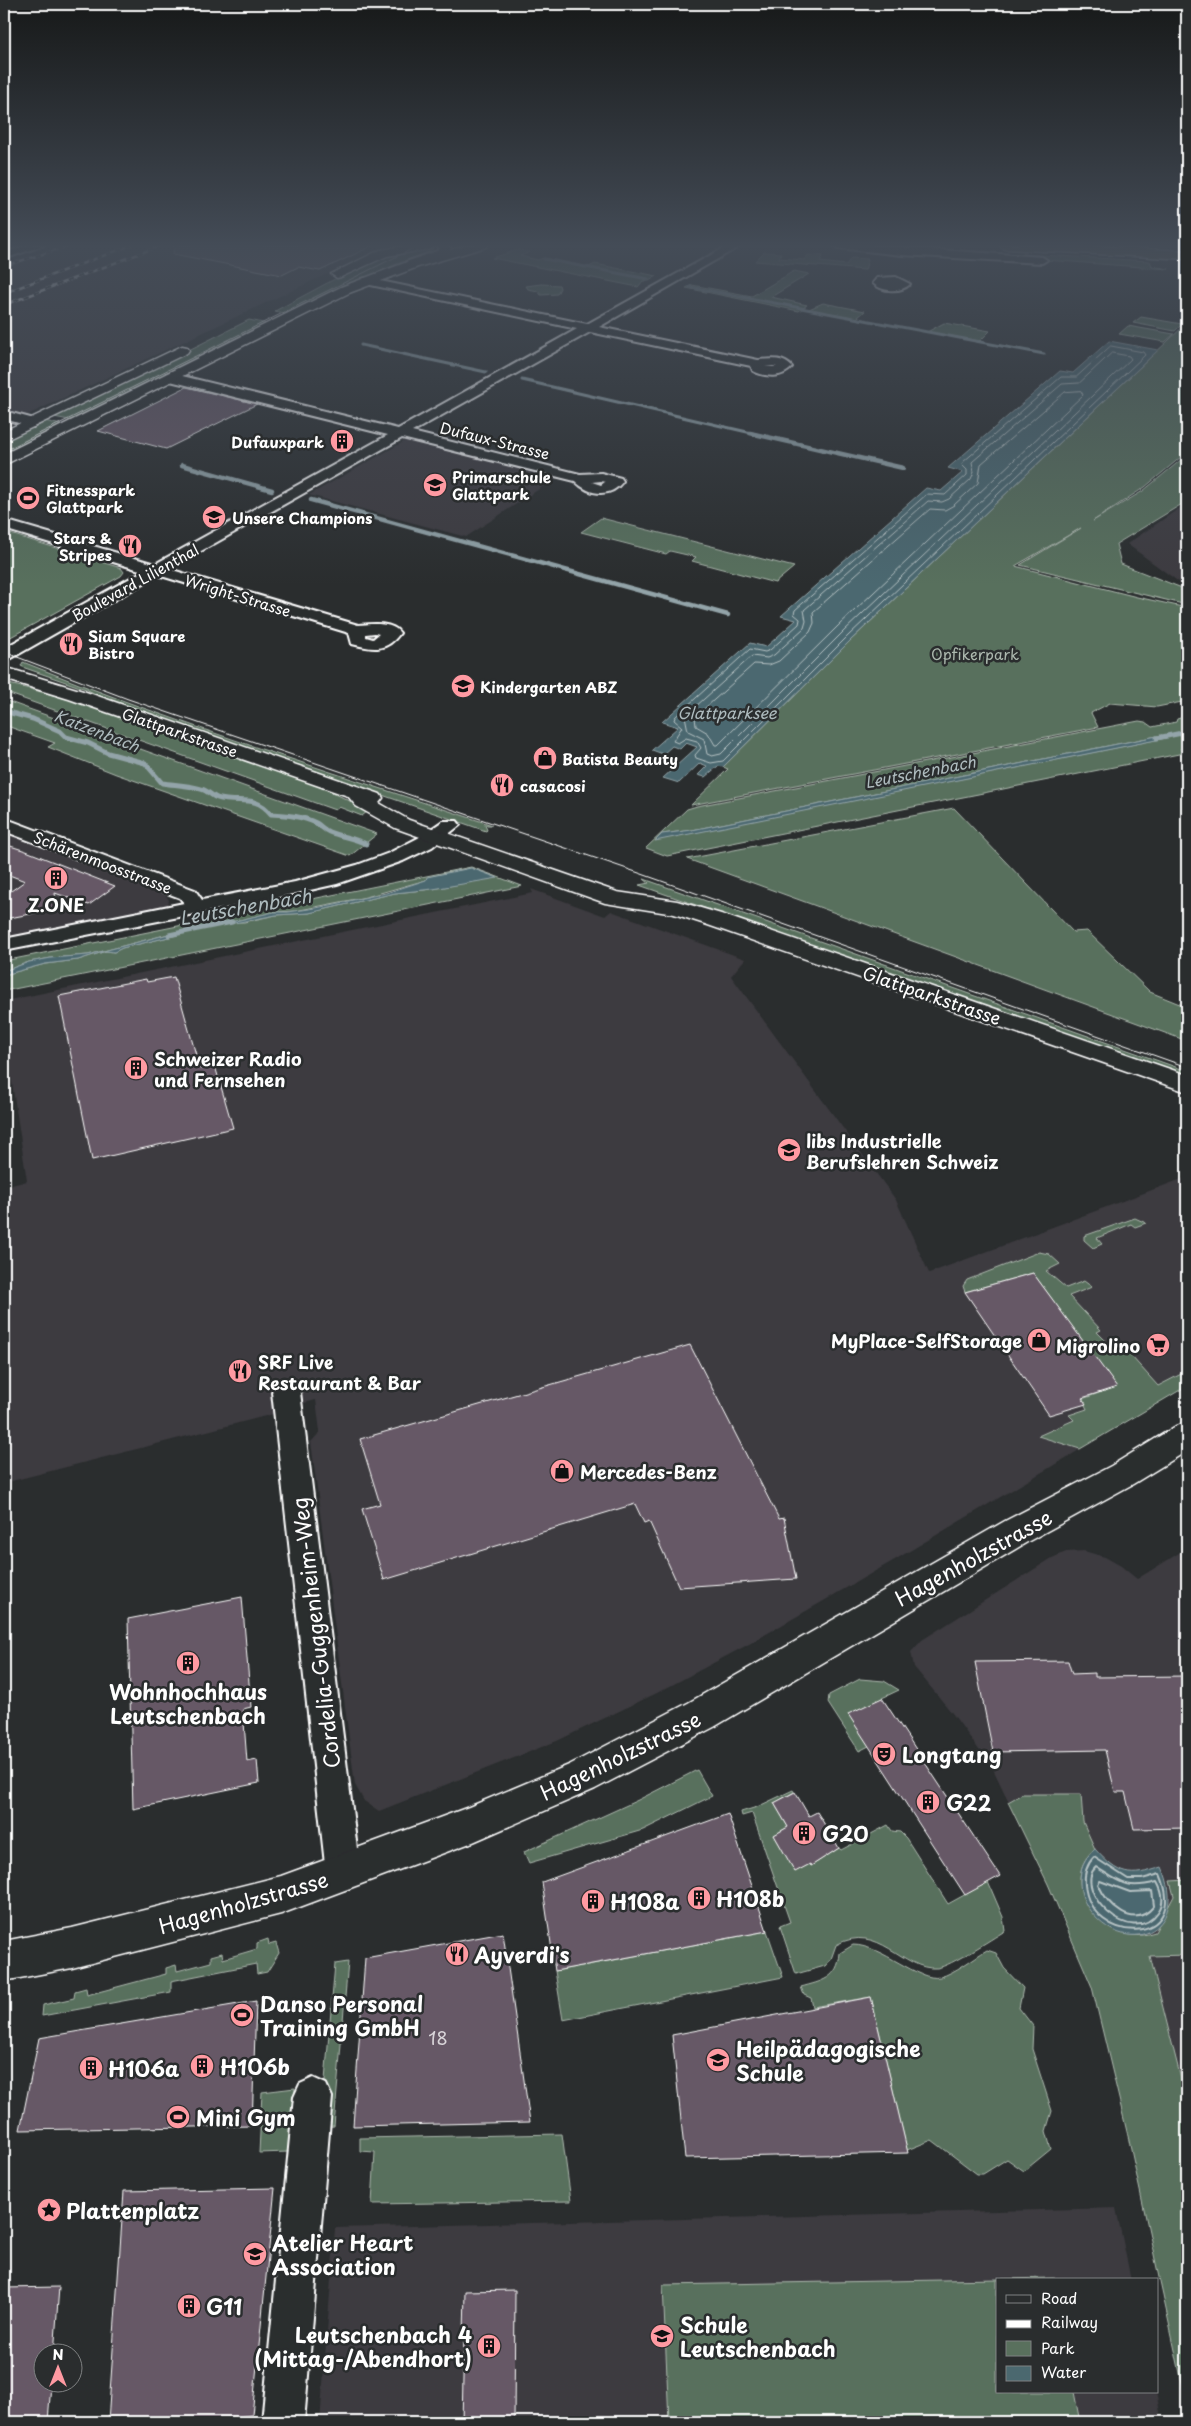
<svg xmlns="http://www.w3.org/2000/svg" width="1191" height="2426" font-family="'Playpen Sans',sans-serif">
<rect width="100%" height="100%" fill="#2a2d2e"/>
<filter id="ink" filterUnits="userSpaceOnUse"><feTurbulence type="fractalNoise" baseFrequency=".02" numOctaves="2"/><feDisplacementMap in="SourceGraphic" scale="10" xChannelSelector="R" yChannelSelector="G"/><feConvolveMatrix kernelMatrix="1 2 1 2 8 2 1 2 1" color-interpolation-filters="sRGB"/></filter>
<g filter="url(#ink)">
<path fill="#3c3a3f" d="M46 245H389L4 426V258Z
M410 438 559 476 466 537 309 495Z
M1187 503V588L1127 544Z
M4 831 164 892 169 900 168 905 165 908 4 940Z
M531 889 605 916 611 911 745 959 731 976 896 1200 929 1273 1187 1177V1386L898 1558 751 1643 657 1693 557 1741 379 1811 364 1801 355 1785 311 1442 320 1432 316 1400 297 1405V1408L4 1483V1187L27 1181 4 1031V1001L533 893Z
M1187 1548V2405L1128 2136 1092 1987 1048 1884 993 1769 952 1713 914 1667 911 1652 922 1640 1052 1558 1066 1552 1084 1551 1105 1557 1121 1566 1137 1579Z
M1116 2208 1131 2280H997V2392H1156L1162 2422H320L335 2228Z"/>
<path fill="#59705d" stroke="#acb8ae" fill-rule="evenodd" d="M426 248 431 251 394 265 288 314 275 311 346 273 388 255Z
M518 250 530 252 520 256 538 260 543 258 589 267 595 264 657 276 649 281H643L638 287 492 258Z
M949 250 1150 261 1152 266 1169 269 1044 260 1040 256Z
M764 252 781 253 779 258 804 260 808 255 823 256 820 262 846 265 851 258 868 259 865 270 755 261Z
M794 271 809 274 771 297 807 305 799 311 686 288 692 285 752 296Z
M541 284 559 285 560 288 557 294 541 295 538 291 528 289 526 286Z
M823 303 865 311 857 318 809 309Z
M1141 317 1182 324 1175 331 1133 323Z
M249 320 268 324 74 421 54 417Z
M944 323 990 331 980 341 927 332Z
M1187 323V452L1145 487 1093 521 1143 491 1187 455V501L1116 544 1121 564 1187 590V605L1020 565 1081 528 1015 566 1137 597 1187 608V701L1157 707 1110 703 1091 713 1098 727 691 805 728 769 723 767 851 640Z
M1128 326 1174 334 1165 342 1119 334Z
M45 421 65 426 4 457V442Z
M601 518 794 567 775 583 692 561 696 557 670 551 666 554 581 532Z
M4 532 121 568 124 572 121 576 7 639 4 638Z
M23 662C176 724 335 773 492 825H485L487 830 486 831 105 699 86 689 25 668 21 666Z
M4 683C76 698 147 725 217 750 269 768 321 783 368 811L362 816 339 807 335 810 4 692Z
M4 700 377 834 350 856 116 774 48 747 55 743 4 725Z
M1187 716V747L1180 749 1184 753 667 856 646 848 687 809 697 806 1139 721 1145 722 1152 727 1176 722 1177 719ZM1162 735 1165 738 656 840 662 834 692 830Z
M954 808 1073 932 1087 931 1150 992 1187 1007V1041L687 859Z
M471 867 522 886 4 991V975L45 964 78 960 106 951 114 952 122 948 177 935 176 932 88 955 51 958 29 962 4 971V961ZM471 868 497 877 433 889 395 893 309 913 276 915 244 922H231L274 912 295 911 366 897 426 880 428 877Z
M644 879 1187 1071V1077L639 885 649 883Z
M1135 1218 1146 1223 1135 1227 1131 1224 1097 1238 1102 1244 1093 1248 1084 1240V1236Z
M1039 1252 1049 1254 1060 1264 1046 1271 1066 1288 1084 1281 1092 1287 1069 1296 1101 1330 1097 1332 1113 1348 1122 1346 1158 1386 1187 1371V1386L1080 1449 1038 1436 1074 1420 1069 1415 1087 1409 1082 1399 1116 1387 1033 1273 965 1292 963 1286 967 1280Z
M860 1679 884 1681 899 1690 882 1698 869 1746 859 1751 828 1703 829 1695Z
M697 1770 712 1796 643 1830 529 1863 524 1852 638 1800Z
M793 1790 794 1792 774 1803 788 1827 774 1835 795 1871 810 1864 811 1866 839 1848 841 1850 888 1825 892 1831 900 1832 906 1838 948 1904 988 1882 1003 1917 1005 1931C991 1939 951 1966 937 1968 902 1971 879 1921 836 1945L831 1959 825 1966 796 1974 780 1926 790 1922 752 1813 742 1816 741 1812 757 1807Z
M1022 1794H1081L1083 1822 1095 1849C1062 1875 1089 1926 1125 1934 1136 1937 1145 1935 1155 1932L1174 1896 1170 1881 1187 1880V1955L1150 1956 1187 2103V2405L1128 2136 1092 1987 1048 1884 1008 1802Z
M767 1931 783 1977 563 2020 555 1971Z
M268 1939 269 1945 276 1943 279 1953 267 1972 257 1974 256 1964 171 1981V1992L42 2016 43 2005 74 1998 75 1991 86 1988 87 1995 166 1974V1968L176 1965 177 1971 211 1962V1956L222 1953 223 1959 257 1949V1943Z
M853 1945C882 1945 918 1982 940 1977 955 1973 973 1958 987 1950L996 1953 1004 1968 1023 1988 1019 2008 1033 2026 1032 2049 1052 2111 1046 2131 1051 2149 1024 2171 1007 2159 983 2174H977L932 2140 907 2150 871 1997 813 2007 811 1998 804 1995 801 1987C822 1981 838 1979 840 1953Z
M348 1962 334 2126 321 2127 335 1964Z
M295 2088 288 2152 259 2153 262 2092Z
M562 2134 571 2201 372 2204 375 2152 360 2151V2138Z
M1054 2278V2280H997V2392H1074L1080 2422H669L663 2285Z"/>
<path fill="#4b686f" stroke="#93a4a9" d="M1109 341 1158 350 851 640 723 767 718 766 705 777 698 775 707 766 700 763 679 783 663 778 697 747 686 743 680 749 672 746 663 754 652 750 678 727 662 722 750 643 766 647 796 620 781 616 926 488 941 491 963 472 948 468 1060 371 1073 373Z
M1162 735 1166 738 655 841 662 834 692 830Z
M471 868 498 878 433 889 395 893 309 913 276 915 224 925 223 922H231L274 912H288L316 908 386 893 426 880 427 877Z
M177 932V935L122 948 114 952 106 951 78 960 45 964 4 975V971L29 962 51 958 88 955Z
M1095 1849C1119 1876 1129 1878 1162 1867 1191 1933 1124 1960 1088 1908 1083 1900 1080 1891 1080 1882 1080 1868 1084 1858 1095 1849Z"/>
<g fill="none" stroke-linecap="round" stroke-linejoin="round">
<path stroke="#b7c3c5" stroke-width="1" d="M1111 346 1143 352 1145 355 848 636 723 761 711 763 696 758 695 755 701 748 697 741 686 738 678 743 673 741 682 727 674 720 675 717 750 649 765 652 770 650 799 624 800 619 794 614 795 610 927 494 945 495 967 475V470L962 465 963 462 1061 377H1076Z
M1112 353 1129 356 1131 359 843 632 721 754 712 756 707 754 704 739 688 731 685 716 752 656 767 658 774 655 804 628 806 621 804 610 928 501 942 502 949 499 971 479 974 472 972 462 1062 384 1079 383Z
M1081 391 1083 395 838 626 718 745H715L708 733 696 726 695 717 754 664 769 665 779 661 810 632 814 623 813 612 930 509 945 510 954 505 978 483 981 464 1065 392Z"/>
<path stroke="#b7c3c5" stroke-width="2" d="M1094 1857 1128 1879H1142L1160 1874C1191 1947 1091 1946 1085 1885 1084 1875 1086 1865 1094 1857Z
M1096 1867C1121 1883 1126 1890 1157 1882 1162 1891 1165 1903 1158 1912 1131 1951 1072 1889 1096 1867Z
M1100 1881 1130 1892 1152 1891 1154 1906C1133 1931 1108 1906 1098 1884Z"/>
<path stroke="#93a4a9" stroke-width="3" d="M544 259 648 279
M690 287 1044 354
M361 345 486 372
M522 380 756 434"/>
<path stroke="#93a4a9" stroke-width="4.5" d="M750 433 903 468
M182 465 272 490
M311 500 728 615"/>
<path stroke="#93a4a9" stroke-width="5" d="M4 711 33 719 60 731 66 737 88 743 108 753 145 763 162 783C175 785 188 785 201 789 207 790 211 796 217 798 239 805 254 793 271 814 287 815 302 816 316 823 321 826 324 830 329 832 342 837 354 838 366 844
M1157 738 1187 732
M169 935 232 922"/>
</g>
<path fill="#665866" stroke="#fff" d="M174 245H374L320 271 298 267 282 275 173 254Z
M186 387 257 404 166 449 98 431Z
M4 844 26 851 115 886 89 905 55 893 57 909 4 919V896L25 881 4 873Z
M174 977 200 1069 215 1066 233 1128 92 1160 59 996 146 979 147 982Z
M1033 1273 1117 1387 1082 1398 1086 1404 1049 1415 965 1292Z
M690 1345 779 1519 784 1518 796 1579 679 1587 649 1521 644 1523 635 1504 384 1580 362 1509 380 1504 360 1439Z
M242 1597 251 1707 243 1709 247 1762 257 1760 259 1783 133 1809 128 1619Z
M1068 1661 1072 1674 1095 1673V1677L1187 1676V1828L1134 1829 1125 1792H1115L1105 1750 993 1752 975 1662Z
M882 1698 1000 1876 965 1895 848 1714Z
M795 1792 809 1816 817 1812 839 1848 811 1866 810 1864 795 1872 774 1835 788 1827 774 1803Z
M728 1814 767 1931 555 1971 542 1882Z
M503 1933 530 2122 353 2126 365 1958Z
M871 1997 908 2153 685 2158 672 2035Z
M256 2001 252 2126 20 2130 39 2038Z
M275 2188 252 2415 200 2422H108L124 2191Z
M59 2287 54 2354H42V2384H51L48 2422H4V2288Z
M515 2290 514 2422H462L465 2291Z"/>
<g fill="none" stroke-linecap="round" stroke-linejoin="round">
<g stroke="#fff" stroke-width="4">
<path id="minor" d="M28 245H44L4 259V253Z
M437 245H448L451 249C444 258 419 267 407 264L406 262 437 251 440 249Z
M729 245H742L599 327 758 360C771 359 783 357 792 367 782 379 765 377 753 371L751 366 590 332 412 432 580 474 601 473 621 478 623 481C610 499 589 495 575 481L402 438 169 569 358 625C370 624 392 621 400 633 386 653 372 649 352 644L349 633 158 575 10 659 4 660V648L143 571 4 529V520L155 564 388 435 166 380 164 377 166 374 170 373 398 429 577 329 366 284 362 283V279L366 278 587 324ZM773 366 777 367H765ZM601 481 605 482 601 485 592 482ZM375 633 379 634 373 639 366 637V634Z
M833 245H868L1042 257 1047 260 1042 263 902 255 838 248Z
M896 277 910 284C901 293 882 292 873 283L877 278Z
M4 411 38 420 40 423 33 427 4 419Z
M4 818 195 890 202 900 295 882 357 865 389 853 418 838 443 821H457L460 825 432 847 403 861 337 884 261 901 4 951V939L184 903 180 898 4 831Z
M286 1381 296 1384 300 1392 360 1873 355 1885 343 1890 331 1885 326 1873 272 1392 276 1384Z
M313 2078 326 2084 332 2097 304 2422H262L294 2097 300 2084Z"/>
</g>
<g stroke="#fff" stroke-width="3">
<path id="tertiary" d="M4 667 83 691 380 794 383 798 379 803 409 820 617 892 677 901 721 914 1187 1075V1092L705 924 674 914 605 903 395 828 356 806 348 796 69 699 4 679Z
M1187 1422V1451L1133 1484 1029 1541 714 1727 595 1789 473 1842 281 1914 72 1968 4 1981V1941L72 1928 281 1876 469 1807 569 1765 688 1703 1005 1521 1111 1466 1176 1426Z"/>
</g>
<g stroke="#fff" stroke-width="3">
<path id="secondary" d="M410 245H436L430 249 387 256 341 277 337 278 331 274 380 250Z
M469 245H488L486 247 418 267 349 293 4 465V454L341 287 410 261Z
M182 346 187 347 189 350 187 353 4 441V431Z"/>
</g>
<g stroke="#fff" stroke-width="3">
<path id="motorway" d="M999 245H1070L1187 251V259L1005 249Z"/>
</g>
<use href="#minor" fill="#2a2d2e" fill-rule="evenodd"/>
<use href="#tertiary" fill="#2a2d2e" fill-rule="evenodd"/>
<use href="#secondary" fill="#2a2d2e" fill-rule="evenodd"/>
<use href="#motorway" fill="#726c4b" fill-rule="evenodd"/>
<path stroke="#fff" stroke-width="1" d="M4 451 420 245
M4 652 128 699 639 873 1187 1067"/>
<g stroke="#fff" stroke-width="2.5">
<path id="rail" d="M4 266 72 245
M4 293 132 245
M4 305 162 245"/>
</g>
<use href="#rail" stroke="#2a2d2e" stroke-width="2" stroke-dasharray="5.5" stroke-linecap="butt"/>
</g>
</g>
<linearGradient id="sky" x2="0" y2="1"><stop stop-color="#171919"/><stop offset="0.42" stop-color="#444c57"/><stop offset="1" stop-color="#444c57" stop-opacity="0"/></linearGradient>
<rect width="1191" height="585" fill="url(#sky)"/>
<defs>
<g id="building-disc" transform="scale(1.25)"><circle r="9.5" fill="#ff9aa2" stroke="#2a2d2e"/><path d="M-4-6H4V6H1V3H-1V6H-4ZM-2.5-4.3h1.7v1.8h-1.7ZM.8-4.3h1.7v1.8H.8ZM-2.5-1h1.7V.8h-1.7ZM.8-1h1.7V.8H.8Z" fill="#111"/></g>
<g id="school-disc" transform="scale(1.25)"><circle r="9.5" fill="#ff9aa2" stroke="#2a2d2e"/><path d="M0-5L7-2L0 1L-7-2ZM-4 1L0 2.5L4 1V4Q0 6-4 4Z" fill="#111"/></g>
<g id="stadium-disc" transform="scale(1.25)"><circle r="9.5" fill="#ff9aa2" stroke="#2a2d2e"/><path d="M0-5a6.5 5 0 1 0 0 10a6.5 5 0 1 0 0-10ZM-3.5-1.8h7v3.6h-7Z" fill="#111"/></g>
<g id="restaurant-disc" transform="scale(1.25)"><circle r="9.5" fill="#ff9aa2" stroke="#2a2d2e"/><path d="M-5-6h1v4h1v-4h1v4h1v-4h1v5L-1.5 .5V6h-2V.5L-5-1ZM5-6V6H3V1.5H1.5Q1.5-4 5-6Z" fill="#111"/></g>
<g id="shop-disc" transform="scale(1.25)"><circle r="9.5" fill="#ff9aa2" stroke="#2a2d2e"/><path d="M-5-2.5h2.3a2.7 3.5 0 0 1 5.4 0H5L5.5 6h-11ZM-1.5-2.5h3a1.5 2.3 0 0 0-3 0Z" fill="#111"/></g>
<g id="supermarket-disc" transform="scale(1.25)"><circle r="9.5" fill="#ff9aa2" stroke="#2a2d2e"/><path d="M-6-5.5h2.5l.6 2H6L4.5 2H-2.5L-4.4-4H-6ZM-1.5 3.2a1.3 1.3 0 1 0 .1 0ZM3 3.2a1.3 1.3 0 1 0 .1 0Z" fill="#111"/></g>
<g id="theatre-disc" transform="scale(1.25)"><circle r="9.5" fill="#ff9aa2" stroke="#2a2d2e"/><path d="M-5-5.5Q0-4 5-5.5V0Q5 5 0 6Q-5 5-5 0ZM-3.3-2.5H-1v1.5H-3.3ZM1-2.5H3.3v1.5H1ZM-2.8 1Q0 5.5 2.8 1Z" fill="#111"/></g>
<g id="sight-disc" transform="scale(1.25)"><circle r="9.5" fill="#ff9aa2" stroke="#2a2d2e"/><path d="M0-6L1.8-2.2L6-1.7L2.9 1.2L3.7 5.4L0 3.3L-3.7 5.4L-2.9 1.2L-6-1.7L-1.8-2.2Z" fill="#111"/></g>
</defs>
<g fill-rule="evenodd">
<use href="#building-disc" x="342" y="441"/>
<use href="#school-disc" x="435" y="485"/>
<use href="#stadium-disc" x="28" y="498"/>
<use href="#school-disc" x="214" y="517"/>
<use href="#restaurant-disc" x="130" y="546"/>
<use href="#restaurant-disc" x="71" y="644"/>
<use href="#school-disc" x="463" y="686"/>
<use href="#shop-disc" x="545" y="758"/>
<use href="#restaurant-disc" x="502" y="785"/>
<use href="#building-disc" x="56" y="878"/>
<use href="#building-disc" x="136" y="1068"/>
<use href="#school-disc" x="789" y="1150"/>
<use href="#shop-disc" x="1039" y="1340"/>
<use href="#supermarket-disc" x="1158" y="1345"/>
<use href="#restaurant-disc" x="240" y="1371"/>
<use href="#shop-disc" x="562" y="1471"/>
<use href="#building-disc" x="188" y="1663"/>
<use href="#theatre-disc" x="884" y="1754"/>
<use href="#building-disc" x="928" y="1802"/>
<use href="#building-disc" x="804" y="1833"/>
<use href="#building-disc" x="699" y="1898"/>
<use href="#building-disc" x="593" y="1901"/>
<use href="#restaurant-disc" x="457" y="1954"/>
<use href="#stadium-disc" x="242" y="2015"/>
<use href="#school-disc" x="718" y="2060"/>
<use href="#building-disc" x="202" y="2066"/>
<use href="#building-disc" x="91" y="2068"/>
<use href="#stadium-disc" x="178" y="2117"/>
<use href="#sight-disc" x="49" y="2210"/>
<use href="#school-disc" x="255" y="2254"/>
<use href="#building-disc" x="189" y="2306"/>
<use href="#school-disc" x="662" y="2336"/>
<use href="#building-disc" x="489" y="2346"/>
</g>
<g text-anchor="middle" dominant-baseline="central" stroke-width="5" stroke-linejoin="round" paint-order="stroke">
<g font-size="15" fill="#fff" stroke="#2a2d2e">
<text transform="translate(495 440) rotate(14)">Dufaux-Strasse</text>
<text transform="translate(135 582) rotate(-29)">Boulevard Lilienthal</text>
<text transform="translate(238 595) rotate(17)">Wright-Strasse</text>
<text transform="translate(180 732) rotate(19)">Glattparkstrasse</text>
<text transform="translate(103 862) rotate(21)">Schärenmoosstrasse</text>
</g>
<g font-size="15" font-weight="bold" fill="#fff" stroke="#2a2d2e" text-anchor="start">
<text x="324" y="441" text-anchor="end">Dufauxpark</text>
<text x="452" y="476">Primarschule<tspan x="452" dy="17">Glattpark</tspan></text>
<text x="46" y="489">Fitnesspark<tspan x="46" dy="17">Glattpark</tspan></text>
<text x="232" y="517">Unsere Champions</text>
<text x="112" y="537" text-anchor="end">Stars &amp;<tspan x="112" dy="17">Stripes</tspan></text>
<text x="88" y="635">Siam Square<tspan x="88" dy="17">Bistro</tspan></text>
<text x="480" y="686">Kindergarten ABZ</text>
<text x="562" y="758">Batista Beauty</text>
<text x="520" y="785">casacosi</text>
</g>
<g font-size="15" fill="#acb8ae" stroke="#2a2d2e">
<text x="975" y="653">Opfikerpark</text>
</g>
<g font-size="16" font-style="italic" fill="#aebbbe" stroke="#2a2d2e">
<text x="727" y="712">Glattparksee</text>
<text transform="translate(97 730) rotate(21)">Katzenbach</text>
<text transform="translate(920 771) rotate(-11)">Leutschenbach</text>
</g>
<g font-size="18" font-weight="bold" fill="#fff" stroke="#2a2d2e" text-anchor="start">
<text x="56" y="904" text-anchor="middle">Z.ONE</text>
<text x="154" y="1058">Schweizer Radio<tspan x="154" dy="21">und Fernsehen</tspan></text>
<text x="806" y="1140">libs Industrielle<tspan x="806" dy="21">Berufslehren Schweiz</tspan></text>
<text x="1022" y="1340" text-anchor="end">MyPlace-SelfStorage</text>
<text x="1140" y="1345" text-anchor="end">Migrolino</text>
<text x="258" y="1361">SRF Live<tspan x="258" dy="21">Restaurant &amp; Bar</tspan></text>
<text x="580" y="1471">Mercedes-Benz</text>
</g>
<g font-size="18" fill="#fff" stroke="#2a2d2e">
<text transform="translate(932 995) rotate(19)">Glattparkstrasse</text>
</g>
<g font-size="18" fill="#d9d5d9">
<text x="438" y="2037">18</text>
</g>
<g font-size="19" font-style="italic" fill="#aebbbe" stroke="#2a2d2e">
<text transform="translate(245 906) rotate(-10)">Leutschenbach</text>
</g>
<g font-size="21" fill="#fff" stroke="#2a2d2e">
<text transform="translate(973 1557) rotate(-29)">Hagenholzstrasse</text>
<text transform="translate(315 1633) rotate(-97)">Cordelia-Guggenheim-Weg</text>
<text transform="translate(620 1755) rotate(-26)">Hagenholzstrasse</text>
<text transform="translate(243 1902) rotate(-16)">Hagenholzstrasse</text>
</g>
<g font-size="21" font-weight="bold" fill="#fff" stroke="#2a2d2e" text-anchor="start">
<text x="188" y="1691" text-anchor="middle">Wohnhochhaus<tspan x="188" dy="24">Leutschenbach</tspan></text>
<text x="902" y="1754">Longtang</text>
<text x="946" y="1802">G22</text>
<text x="822" y="1833">G20</text>
<text x="716" y="1898">H108b</text>
<text x="610" y="1901">H108a</text>
<text x="474" y="1954">Ayverdi's</text>
<text x="260" y="2003">Danso Personal<tspan x="260" dy="24">Training GmbH</tspan></text>
<text x="736" y="2048">Heilpädagogische<tspan x="736" dy="24">Schule</tspan></text>
<text x="220" y="2066">H106b</text>
<text x="108" y="2068">H106a</text>
<text x="196" y="2117">Mini Gym</text>
<text x="66" y="2210">Plattenplatz</text>
<text x="272" y="2242">Atelier Heart<tspan x="272" dy="24">Association</tspan></text>
<text x="206" y="2306">G11</text>
<text x="680" y="2324">Schule<tspan x="680" dy="24">Leutschenbach</tspan></text>
<text x="472" y="2334" text-anchor="end">Leutschenbach 4<tspan x="472" dy="24">(Mittag-/Abendhort)</tspan></text>
</g>
</g>
<rect width="1191" height="2426" fill="none" stroke="#2a2d2e" stroke-width="20"/>
<rect x="10" y="10" width="1171" height="2406" fill="none" stroke="#fff" stroke-width="2" filter="url(#ink)"/>
<rect x="996" y="2278" width="162" height="115" fill="#2a2d2e" stroke="#7f8182"/>
<rect x="1006" y="2295" width="25" height="8" fill="#2a2d2e" stroke="#7f8182"/>
<text x="1041" y="2304" font-size="15" fill="#ffffff">Road</text>
<rect x="1006" y="2320" width="25" height="8" fill="#ffffff" stroke="#7f8182"/>
<text x="1041" y="2328" font-size="15" fill="#ffffff">Railway</text>
<rect x="1006" y="2341" width="25" height="15" fill="#59705d" stroke="#7f8182"/>
<text x="1041" y="2354" font-size="15" fill="#ffffff">Park</text>
<rect x="1006" y="2366" width="25" height="15" fill="#4b686f" stroke="#7f8182"/>
<text x="1041" y="2378" font-size="15" fill="#ffffff">Water</text>
<g transform="translate(58 2368)"><circle r="24" fill="#2a2d2e" stroke="#7f8182"/>
<path d="M0-4L9 19L0 12L-9 19Z" fill="#ff9aa2"/>
<text y="-8" font-size="14" font-weight="bold" text-anchor="middle" fill="#ffffff">N</text>
</g>
</svg>
